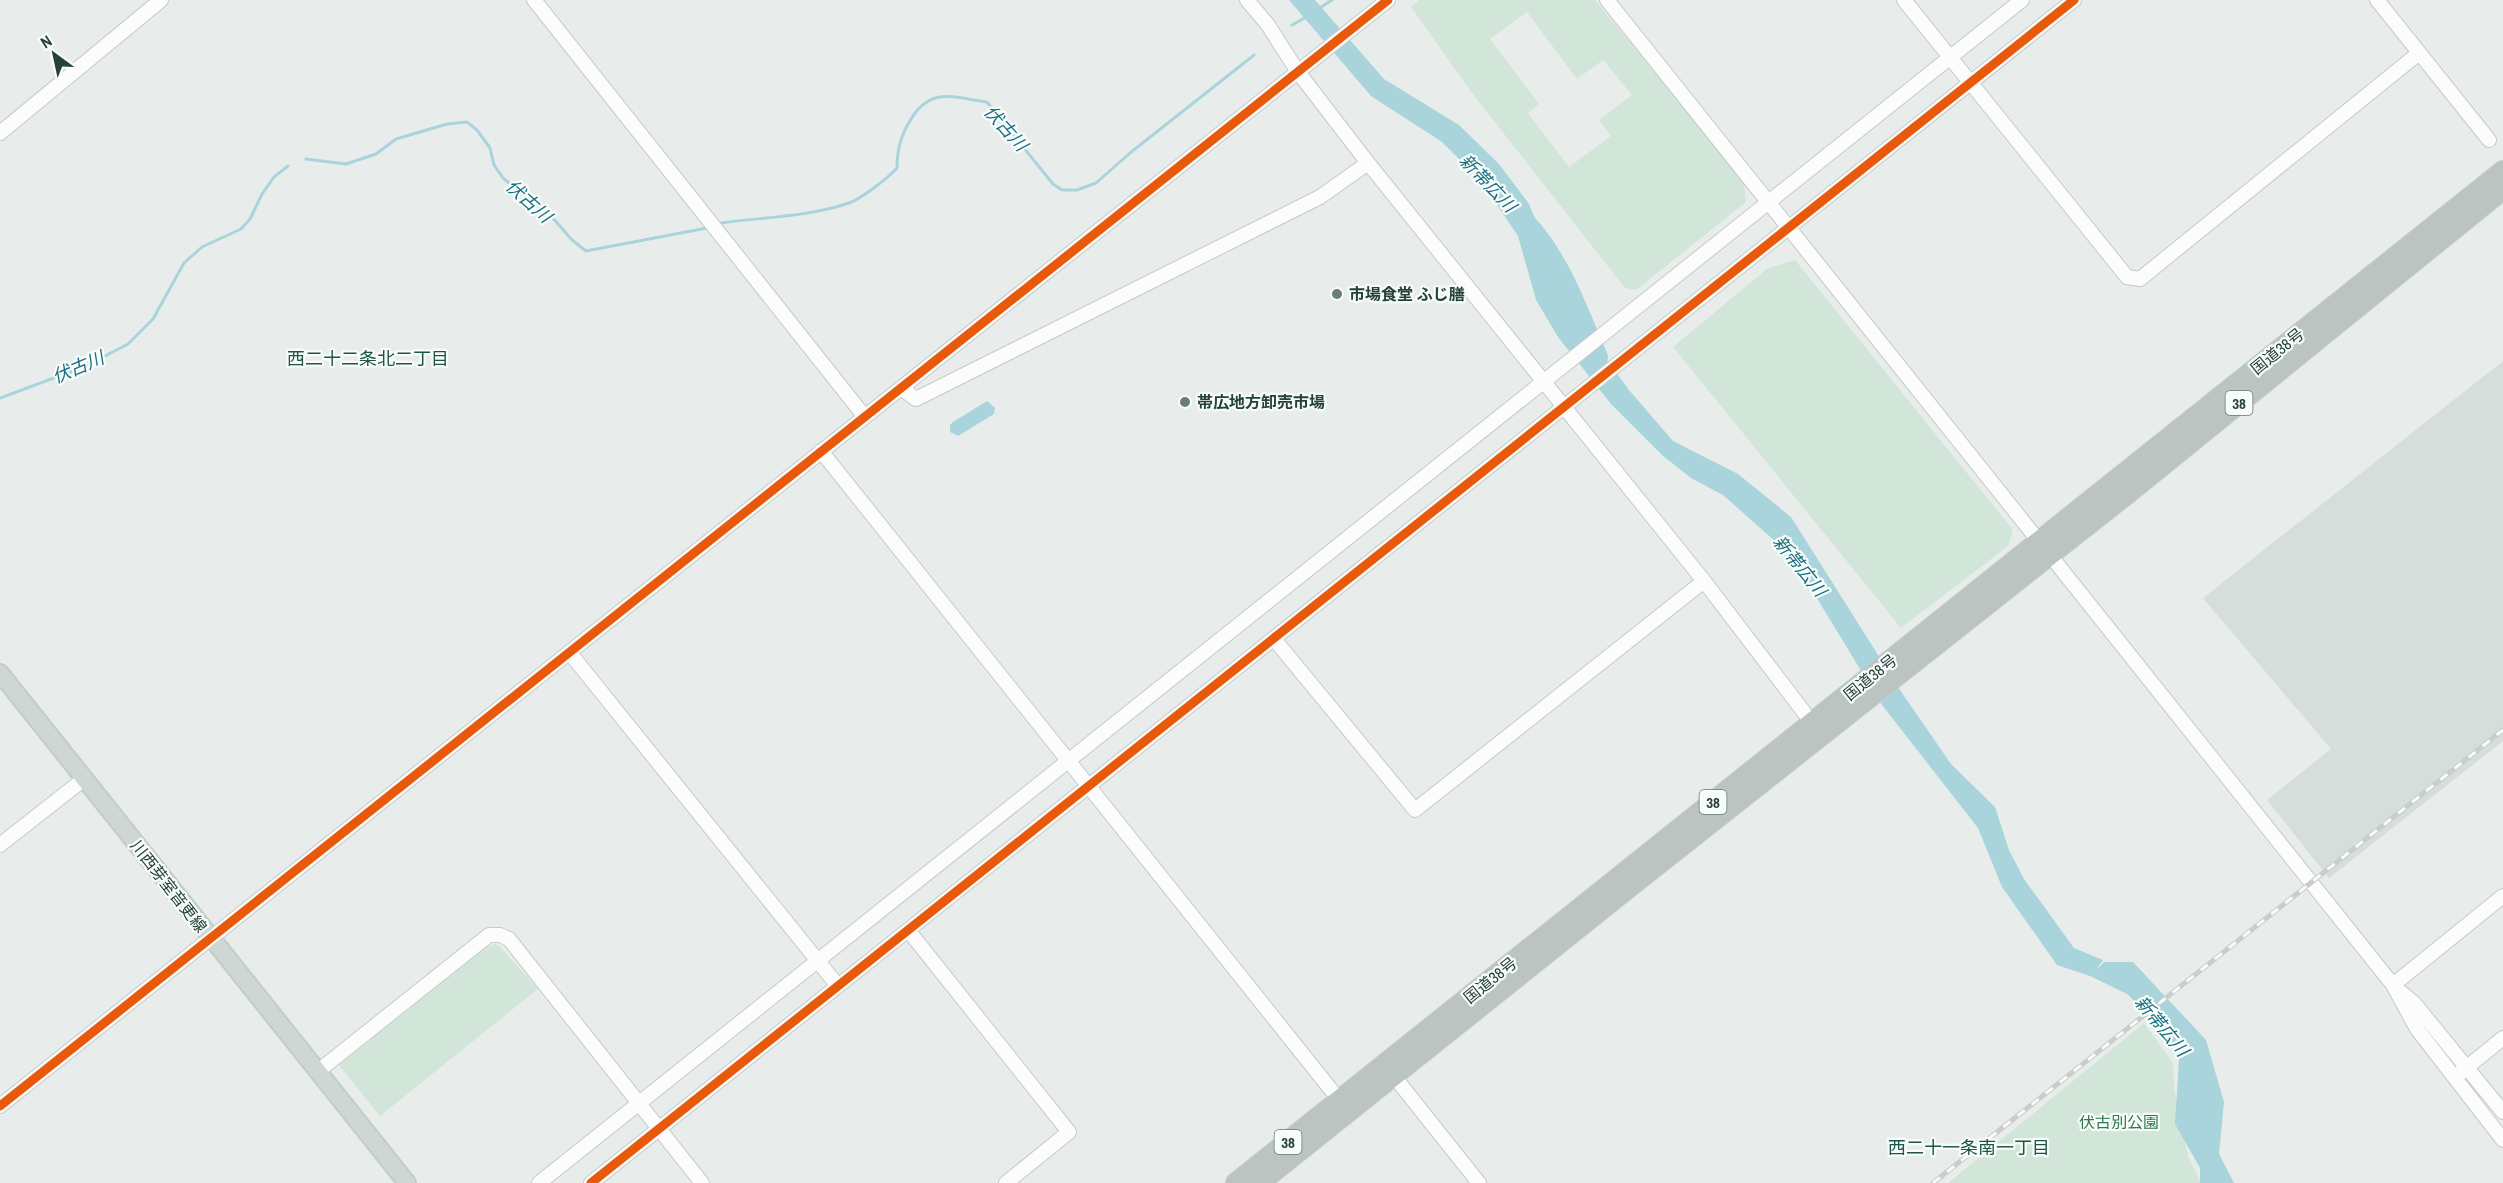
<svg xmlns="http://www.w3.org/2000/svg" width="2503" height="1183" font-family="'Archivo Narrow','Noto Sans JP',sans-serif">
<rect width="100%" height="100%" fill="#e8edeb"/>
<path fill="#d6dedb" d="M2503 361V741L2329 878 2267 800 2331 749 2203 598Z"/>
<path fill="#d1e6d8" fill-rule="evenodd" d="M1419 0H1595L1744 182 1746 202 1636 290 1625 288 1472 93 1411 7ZM1527 12 1577 79 1603 60 1632 95 1599 120 1611 136 1569 167 1528 113 1539 104 1490 39Z
M1795 260 2013 530 2008 546 1901 628 1673 347 1768 268Z
M495 944 500 947 538 989 380 1116 339 1065 487 947Z
M2144 1023 2173 1063 2174 1087 2188 1156 2201 1183H1948Z"/>
<path fill="#a9d4db" d="M1289 0H1315L1384 79 1459 125 1499 164 1529 204 1574 315 1629 390 1673 441 1738 474 1791 517 1902 693 1951 764 1995 807 2009 850 2024 879 2074 948 2103 960 2096 970 2104 962H2133L2206 1040 2224 1102 2219 1154 2234 1183H2200V1168L2175 1124 2179 1058 2158 1023 2127 994 2090 976 2057 965 2002 887 1978 828 1882 705 1810 587 1776 542 1723 495 1691 478 1662 455 1611 404 1558 337 1536 300 1518 236 1481 181 1442 142 1371 96Z
M987 401 995 408 994 414 958 436 950 432V425L953 422Z"/>
<g fill="none" stroke-linecap="round" stroke-linejoin="round">
<path stroke="#a9d4db" stroke-width="3" d="M1318 9 1332 0
M1292 25 1308 16
M306 159 346 164 376 154 396 139 447 124 467 122 477 130 490 148 494 165 503 178 552 217 572 240 586 251 707 228
M721 223C763 217 808 217 849 203 861 199 888 178 897 168 897 149 901 135 911 119 931 86 954 98 987 102L1053 184 1062 190H1077L1096 183 1130 153 1254 55
M0 398 86 366 128 344 153 319 184 263 202 247 241 229 250 219 262 194 274 177 288 166"/>
<path stroke="#a9d4db" stroke-width="18" d="M1526 221C1562 260 1578 309 1599 357"/>
<g stroke="#c5cac8" stroke-width="16">
<path id="minor" d="M534 0 865 417
M1247 0 1268 25 1298 72 1368 163 1704 581 1816 728
M1607 0 2393 985 2417 1029 2503 1140
M1904 0 2127 277 2140 279 2419 53
M2377 0 2489 140
M0 133 161 0
M901 388 916 399 1320 197 1368 163
M821 451 1344 1106
M1274 639 1415 810 1704 581
M569 652 838 986
M0 845 84 779
M908 930 1069 1132 1006 1183
M2393 985 2503 896
M2401 992 2414 1003 2503 1112
M1389 1070 1479 1183
M317 1072 489 935H500L509 939 702 1183
M2460 1073 2503 1038
M0 1106 1388 0
M539 1183 2022 0
M591 1183 2074 0"/>
</g>
<g stroke="#c3ccc9" stroke-width="20">
<path id="major" d="M0 673 407 1183"/>
</g>
<g stroke="#c3ccc9" stroke-width="22">
<path id="highway" d="M1236 1183 2503 171
M1259 1183 1623 892 2128 493 2503 189"/>
</g>
<use href="#minor" stroke="#fcfcfc" stroke-width="14"/>
<use href="#major" stroke="#cfd7d5" stroke-width="16"/>
<use href="#highway" stroke="#bcc4c2" stroke-width="20"/>
<g stroke="#c9cdcc" stroke-width="5">
<path id="rail" d="M1933 1183 2503 730"/>
</g>
<use href="#rail" stroke="#f7fbf9" stroke-width="3" stroke-dasharray="9" stroke-linecap="butt"/>
<g stroke="#f7fbf9" stroke-width="13">
<path id="cycleway" d="M0 1106 1388 0
M591 1183 2074 0"/>
</g>
<use href="#cycleway" stroke="#e8590c" stroke-width="9"/>
</g>
<g fill="#697e78" stroke="#f7fbf9" stroke-width="2">
<circle cx="1337" cy="294" r="6"/>
<circle cx="1185" cy="402" r="6"/>
</g>
<g text-anchor="middle" dominant-baseline="central" stroke-width="4.5" stroke-linejoin="round" paint-order="stroke">
<g fill="#f7fbf9" stroke="#637a73" stroke-width="1.5">
<rect x="2225.5" y="391" width="27" height="24" rx="4.5"/>
<rect x="1699.5" y="790" width="27" height="24" rx="4.5"/>
<rect x="1274.5" y="1130" width="27" height="24" rx="4.5"/>
</g>
<g font-size="15" font-weight="bold" fill="#24423a">
<text x="2239" y="403">38</text>
<text x="1713" y="802">38</text>
<text x="1288" y="1142">38</text>
</g>
<g font-size="16" font-weight="bold" fill="#24423a" stroke="#f7fbf9" text-anchor="start">
<text x="1349" y="294">市場食堂 ふじ膳</text>
<text x="1197" y="402">帯広地方卸売市場</text>
</g>
<g font-size="16" fill="#24423a" stroke="#f7fbf9">
<text transform="translate(2277 351) rotate(-39)">国道38号</text>
<text transform="translate(1870 677) rotate(-39)">国道38号</text>
<text transform="translate(169 886) rotate(52)">川西芽室音更線</text>
<text transform="translate(1490 980) rotate(-39)">国道38号</text>
</g>
<g font-size="16" fill="#2d7a4b" stroke="#f7fbf9">
<text x="2119" y="1122">伏古別公園</text>
</g>
<g font-size="18" font-style="italic" fill="#1c6f80" stroke="#f7fbf9">
<text transform="translate(1006 128) rotate(48)">伏古川</text>
<text transform="translate(1488 183) rotate(46)">新帯広川</text>
<text transform="translate(529 201) rotate(42)">伏古川</text>
<text transform="translate(78 367) rotate(-23)">伏古川</text>
<text transform="translate(1800 566) rotate(51)">新帯広川</text>
<text transform="translate(2162 1026) rotate(50)">新帯広川</text>
</g>
<g font-size="18" fill="#1f5548" stroke="#f7fbf9">
<text x="368" y="358">西二十二条北二丁目</text>
<text x="1969" y="1147">西二十一条南一丁目</text>
</g>
</g>
<g transform="translate(54 54) rotate(327)" stroke="#f7fbf9" stroke-width="4.5" paint-order="stroke">
<path d="M0-4.5L10 22L0 15L-10 22Z" fill="#24423a"/>
<text y="-9" font-size="16" font-weight="bold" text-anchor="middle" fill="#24423a">N</text>
</g>
</svg>
